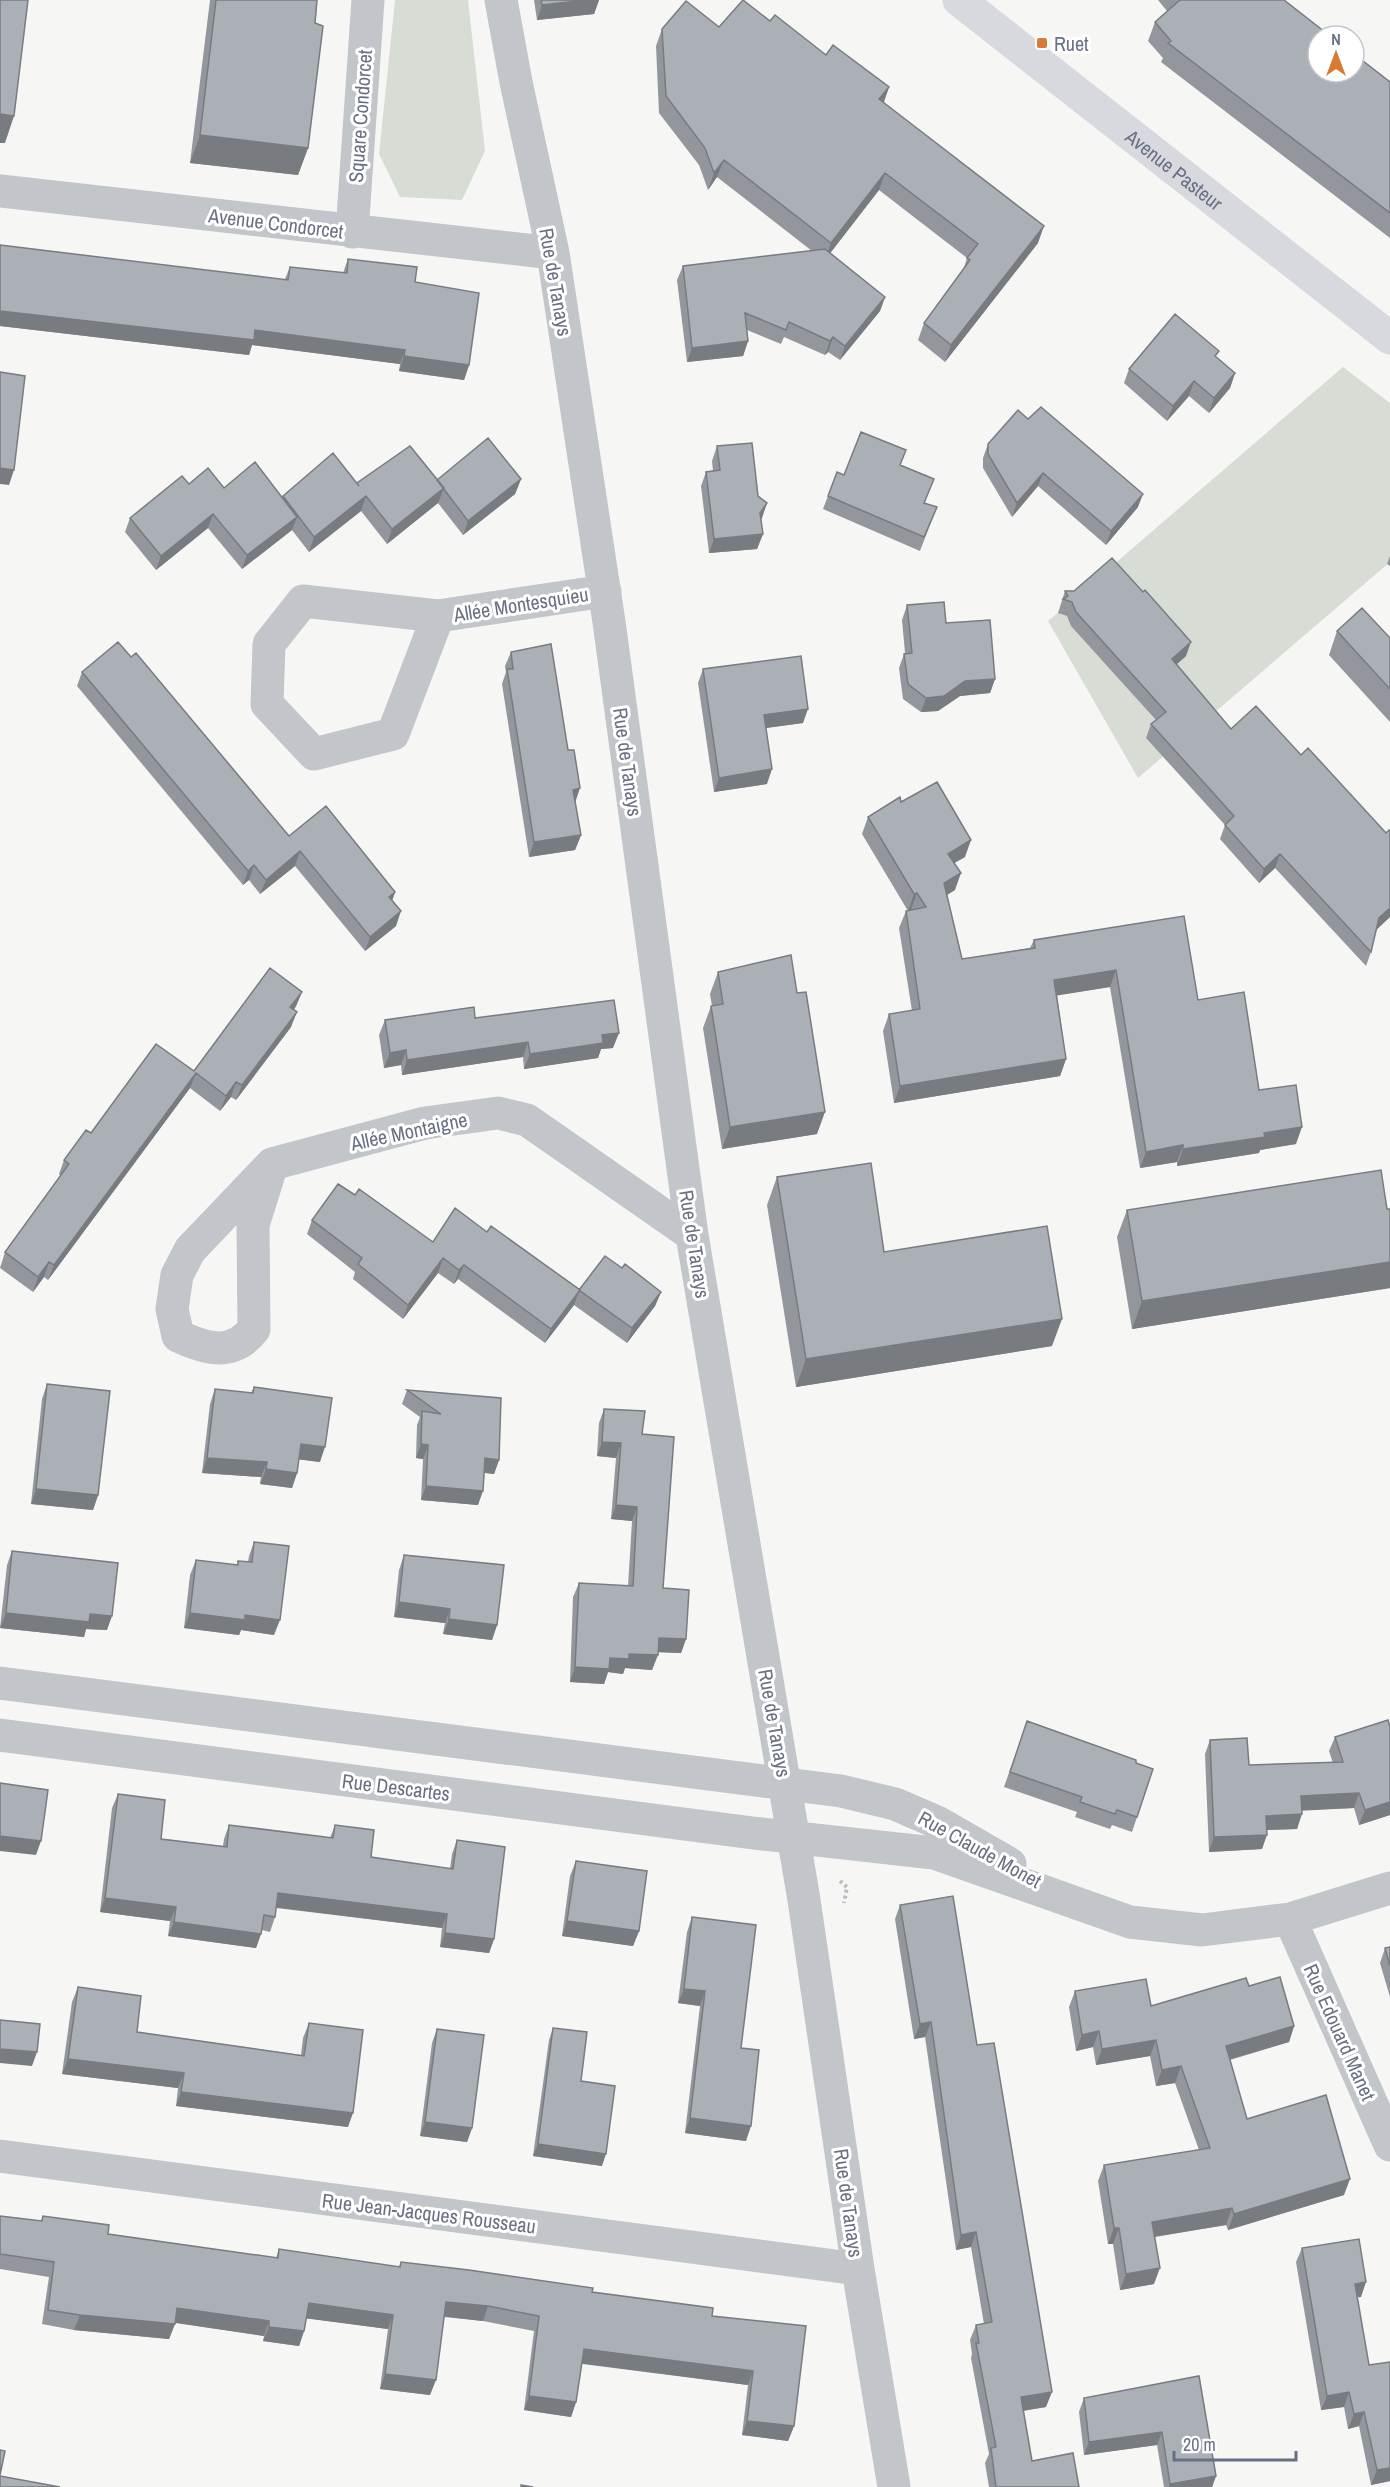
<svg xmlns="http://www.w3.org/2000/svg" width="1390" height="2487" font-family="'Archivo Narrow',sans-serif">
<rect width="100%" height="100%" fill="#f6f7f4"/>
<path fill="#d7ddd5" d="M395 0H468L485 151 462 200 400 197 379 154Z
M1343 367 1390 403V562L1138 778 1048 621Z"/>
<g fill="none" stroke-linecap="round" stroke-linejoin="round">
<path stroke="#bcbdc0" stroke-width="4" stroke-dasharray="3 3" stroke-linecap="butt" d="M840 1881 847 1887 844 1903"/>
<path stroke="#c2c5c9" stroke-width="33" d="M501 0 516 82 553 253 609 622 692 1235 804 1900 858 2269 894 2487
M0 191 553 253
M352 232 368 0
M438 616 393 734 314 754 267 704 269 644 303 601 438 616 605 591
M272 1164 253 1225 254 1329C233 1357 206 1349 178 1336L172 1309 177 1275 190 1250 272 1164 425 1123 498 1113 527 1120 692 1235
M0 1683 841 1791 895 1804 939 1823 1010 1864
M0 1735 753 1833 934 1853 1130 1922 1202 1930 1290 1919 1390 1888
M1290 1919 1390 2145
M0 2156 858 2269"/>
<path stroke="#d8d9df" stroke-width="33" id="s1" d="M959 0 1390 338"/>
</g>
<path fill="#93979d" d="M210 0H317L308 148 298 175 190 163Z
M534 0H599L594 14 537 20Z
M1158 0H1284L1390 82V238L1161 62 1163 58 1148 41 1155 22 1167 11Z
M770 21 826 55 889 87 884 102 1038 243 945 362 918 340 924 323 963 271 967 258 879 190 830 253 885 297 880 311 840 360 828 352 825 355 784 337 781 344 747 330 748 341 743 356 687 362 677 280 683 266 812 251 717 177 708 190 699 165 659 113 656 46 662 29 719 27Z
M348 259 415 282 469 365 464 380 399 371 400 364 252 345 249 355 0 326 285 279 290 267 343 273Z
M1217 358 1235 373 1230 388 1209 413 1189 396 1167 421 1124 383 1129 369Z
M1028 419 1138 507 1106 545 1038 486 1012 517 983 468V458L988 444Z
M717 446 758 496 767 503 761 519 763 534 757 549 709 553 701 486 706 472 713 471 712 461Z
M901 465 929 492 924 503 937 507 920 551 823 509 837 472 844 475Z
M521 479 515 494 463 535 438 503 387 544 361 511 309 552 292 530 242 569 208 528 156 570 125 532 130 518 189 484 224 488 282 498 283 496 357 483 437 480Z
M1390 556V566L1387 564Z
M1065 591 1186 656 1176 664 1231 729 1301 755 1386 833 1390 831V917L1376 930 1371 952 1366 966 1275 868 1259 883 1220 839 1225 825 1146 738 1151 724 1156 720 1071 626 1067 616 1058 613Z
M907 605 946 623 995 679 990 693 960 696 938 711 921 712 903 699 899 668 904 654 905 653 902 620Z
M1337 631 1390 638V722L1329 655Z
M511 652 575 802 581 835 575 850 529 857 502 684 506 672 505 666Z
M703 669 803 723 766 728 767 784 714 792 698 683Z
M82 672 289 836 395 892 392 901 396 926 365 951 295 866 260 894 249 880 243 885 77 686Z
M901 802 965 857 954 863 955 890 947 895 962 959 1030 948 1034 940 1198 1000 1296 1144 1260 1150 1259 1153 1177 1166V1162L1140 1168 1110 987 1057 995 1066 1059 1060 1076 894 1103 883 1031 889 1014 912 1011 899 928 906 911H908L862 834 868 817Z
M718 972 797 993 817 1134 722 1149 703 1028 711 1006H712L710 994Z
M302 992 296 1006 294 1010 291 1027 236 1100 231 1097 220 1111 190 1088 48 1280 44 1277 33 1292 0 1268 5 1252 61 1176 59 1174 64 1160 194 1071Z
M475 1018 613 1048 601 1049 598 1058 524 1069 523 1057 402 1075 401 1065 384 1068 379 1035 385 1020Z
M777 1177 884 1252 1052 1346 796 1387 767 1205Z
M355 1195 433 1242 487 1232 580 1290 622 1268 661 1292 655 1306 627 1343 574 1305 545 1343 458 1279 454 1284 438 1273 403 1319 353 1279 355 1272 307 1234 312 1220Z
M1387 1209H1390V1288L1132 1329 1117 1237 1127 1210Z
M47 1384 98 1495 93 1510 31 1504 42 1399Z
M254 1387 320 1462 299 1459 297 1473 292 1488 260 1484 261 1477 202 1473 210 1404 215 1389 251 1393Z
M407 1390 501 1398 499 1460 494 1474 484 1473 478 1505 421 1500 423 1459 416 1458 417 1425 420 1417 402 1404Z
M604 1409 642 1434 663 1588 686 1639 681 1653 658 1652 652 1670 625 1668 623 1674 608 1672 604 1684 570 1682 573 1597 579 1583 628 1586 632 1521 611 1519 616 1458 597 1456 599 1423Z
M254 1542 274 1635 241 1630 239 1635 184 1628 190 1575 196 1560 237 1565 238 1561 248 1562 249 1556Z
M12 1551 107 1630 86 1629 84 1637 0 1628 7 1565Z
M404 1555 497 1625 492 1640 443 1634 445 1623 394 1617 399 1570Z
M1027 1721 1137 1817 1132 1832 1112 1825 1110 1829 1075 1817 1077 1812 1004 1787Z
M1390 1727V1815L1359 1825 1354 1808 1302 1810 1297 1829 1267 1830 1262 1849 1209 1852 1205 1754 1210 1740 1249 1765 1333 1763 1329 1751 1335 1737Z
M118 1794 161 1839 223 1846 224 1839 229 1825 330 1838 335 1825 371 1857 450 1869 452 1854 457 1840 494 1939 489 1953 440 1947 442 1928 276 1908 275 1917 270 1932 262 1930 256 1948 168 1936 170 1921 100 1912 112 1808Z
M576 1861 639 1931 633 1946 562 1936 570 1876Z
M900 1905 977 2045 1046 2407 1023 2411 1032 2461 1079 2487H989L985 2463 989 2454 971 2358 972 2354 970 2340 976 2325 984 2324 971 2247 956 2250 925 2037 914 2039 895 1919Z
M692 1917 746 2141 685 2133 700 2006 678 2003 687 1932Z
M1390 1947V1997L1380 1963 1385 1948Z
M1249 1986 1294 2026 1289 2042 1230 2060 1247 2119 1344 2195 1228 2230 1226 2225 1155 2237 1154 2284 1120 2290 1113 2244H1108L1098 2181 1104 2165 1199 2150 1175 2083 1156 2086 1150 2056 1096 2065 1093 2047 1076 2051 1069 2007 1075 1991 1151 2006Z
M78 1987 137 2032 301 2055 303 2038 309 2023 348 2127 176 2106 178 2088 62 2074 72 2002Z
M553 2028 581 2081 602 2166 533 2156 549 2040Z
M437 2029 472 2128 467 2142 420 2136 432 2043Z
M0 2216 41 2221 43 2216 108 2234 276 2258 279 2249 399 2267 401 2262 592 2292 712 2316 794 2426 788 2441 742 2435 748 2385 582 2364 576 2402 571 2417 524 2410 534 2331 483 2321 444 2317 430 2395 380 2389 388 2329 306 2318 304 2331 299 2346 263 2341 264 2336 175 2323 169 2339 74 2330 42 2324 49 2277 0 2269Z
M1302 2248 1361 2297H1357L1369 2365 1390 2362V2481L1371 2485 1359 2426 1348 2429 1344 2407 1321 2410 1296 2262Z
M1199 2376 1216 2476 1212 2487H1164L1157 2445 1084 2455 1079 2412 1084 2398Z"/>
<path fill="#787b80" d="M587 0H599L594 14 537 20 542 5Z
M889 87 883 104 879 99Z
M0 114 14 116 5 143H0Z
M200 135 308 148 298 175 190 163Z
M724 160 717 177 708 190 714 173Z
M885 173 879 190 825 260 831 243Z
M1044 226 1038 243 945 362 951 345Z
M885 297 880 311 840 360 845 346Z
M0 311 255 330 405 350 400 364 252 345 249 355 0 326Z
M833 337 828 352 825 355 830 341Z
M748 341 743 356 687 362 692 348Z
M404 356 469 365 464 380 399 371Z
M1235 373 1230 388 1209 413 1214 398Z
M1194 381 1189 396 1167 421 1173 406Z
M0 468 14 470 9 485 0 484Z
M1043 473 1038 486 1012 517 1017 503Z
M521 479 515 494 463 535 468 521Z
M444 488 438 503 387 544 392 529Z
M1143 494 1138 507 1106 545 1111 531Z
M366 496 361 511 309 552 314 537Z
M767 503 762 518 755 528 760 513Z
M213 514 208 528 156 570 161 556Z
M297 517 292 530 242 569 247 555Z
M763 534 757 549 709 553 714 539Z
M1191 642 1186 656 1167 673 1172 659Z
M995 679 990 693 960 696 938 711 921 712 926 698 965 681Z
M808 709 803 723 759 729 764 715Z
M772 769 767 784 714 792 719 778Z
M580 788 575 803 573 790Z
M581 835 575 850 529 857 534 842Z
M971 840 965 857 942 870 948 854Z
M300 851 295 866 260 894 266 880Z
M1280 854 1275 868 1259 883 1264 869Z
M254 865 249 880 243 885 248 871Z
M961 873 955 890 938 900 944 883Z
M395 892 390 907 389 897Z
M917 893 911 910 908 911 914 894Z
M1390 908V917L1374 932 1379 918Z
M401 911 396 926 365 951 370 937Z
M1116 970 1110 987 1048 997 1054 980Z
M302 992 296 1006 285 1022 290 1007Z
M297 1012 291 1027 236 1100 242 1085Z
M619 1033 613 1048 601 1049 598 1058 524 1069 530 1054 602 1035Z
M528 1042 523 1057 402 1075 407 1060Z
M406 1050 401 1065 384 1068 390 1053Z
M1066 1059 1060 1076 894 1103 900 1086Z
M196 1073 190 1088 48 1280 54 1265Z
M236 1082 231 1097 220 1111 226 1096Z
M825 1112 817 1134 722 1149 730 1127Z
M1302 1127 1296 1144 1260 1150 1259 1153 1177 1166 1183 1149 1264 1133Z
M1183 1145 1177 1162 1140 1168 1146 1152Z
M443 1258 438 1273 403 1319 408 1305Z
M49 1262 44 1277 33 1292 38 1277Z
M1390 1262V1288L1132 1329 1142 1301Z
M464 1265 458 1279 454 1284 459 1270Z
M579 1291 574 1305 545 1343 551 1329Z
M661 1292 655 1306 627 1343 632 1328Z
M1062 1319 1052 1346 796 1387 806 1359Z
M602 1442 621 1443 616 1458 597 1456Z
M301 1444 325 1447 320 1462 295 1459Z
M421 1444 428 1445 423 1459 416 1458Z
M207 1458 267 1462 261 1477 202 1473Z
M485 1458 499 1460 494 1474 480 1472Z
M266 1469 297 1473 292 1488 260 1484Z
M426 1486 483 1491 478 1505 421 1500Z
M36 1489 98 1495 93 1510 31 1504Z
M616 1505 637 1507 632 1521 611 1519Z
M399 1602 450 1609 445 1623 394 1617Z
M6 1613 90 1614 112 1616 107 1630 86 1629 84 1637 0 1628Z
M190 1613 245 1615 280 1620 274 1635 241 1630 239 1635 184 1628Z
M449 1619 497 1625 492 1640 443 1634Z
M659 1638 686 1639 681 1653 654 1652Z
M629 1654 658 1655 652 1670 625 1668 623 1674 608 1672 604 1684 570 1682 575 1667Z
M1359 1793 1354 1808 1296 1811 1301 1796Z
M1390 1802V1815L1359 1825 1365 1810Z
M1302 1814 1297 1829 1261 1830 1266 1816Z
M1267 1835 1262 1849 1209 1852 1214 1837Z
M0 1836 41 1841 36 1855 0 1851Z
M278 1893 447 1914 442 1928 273 1907Z
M105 1898 176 1907 170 1921 100 1912Z
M567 1921 639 1931 633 1946 562 1936Z
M174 1922 261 1934 256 1948 168 1936Z
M445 1933 494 1939 489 1953 440 1947Z
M684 1989 705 1991 700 2006 678 2003Z
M931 2022 925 2037 914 2039 920 2024Z
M1294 2026 1289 2042 1220 2062 1226 2046Z
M1099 2031 1093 2047 1076 2051 1082 2035Z
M1156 2040 1150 2056 1096 2065 1102 2049Z
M0 2049 37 2052 32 2066 0 2063Z
M68 2059 184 2073 178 2088 62 2074Z
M1181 2066 1175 2083 1156 2086 1162 2070Z
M181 2092 353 2113 348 2127 176 2106Z
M690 2118 751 2126 746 2141 685 2133Z
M425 2122 472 2128 467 2142 420 2136Z
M538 2144 606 2154 602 2166 533 2156Z
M1350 2179 1344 2195 1228 2230 1234 2214Z
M1232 2208 1226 2225 1146 2238 1152 2222Z
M1114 2228H1119L1113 2244H1108Z
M976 2232 971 2247 956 2250 961 2235Z
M1160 2268 1154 2284 1120 2290 1126 2274Z
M1366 2282 1361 2297 1350 2298 1355 2284Z
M446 2302 488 2306 483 2321 440 2316Z
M309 2303 393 2315 388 2329 303 2318Z
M177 2308 269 2321 264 2336 171 2322Z
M80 2315 175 2324 169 2339 74 2330Z
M269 2327 304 2331 299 2346 263 2341Z
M584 2349 753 2371 748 2385 579 2363Z
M385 2374 436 2380 430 2395 380 2389Z
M1052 2392 1046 2407 1015 2412 1021 2397Z
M1349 2392 1344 2407 1321 2410 1327 2396Z
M529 2396 576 2402 571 2417 524 2410Z
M1364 2412 1359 2426 1348 2429 1354 2414Z
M747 2421 794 2426 788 2441 742 2435Z
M1162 2432 1157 2445 1084 2455 1089 2442Z
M1390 2468V2481L1371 2485 1377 2470Z
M1216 2476 1212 2487H1169L1170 2484Z"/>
<path fill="#abb0b7" stroke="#787b80" stroke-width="1.5" d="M0 0H28L14 116 0 114Z
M216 0H317L315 23 323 26 308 148 200 135Z
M541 0H587L542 5Z
M743 0 770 21 775 15 826 55 833 45 889 87 879 99 1044 226 951 345 924 323 970 260 967 258 978 244 885 173 831 243 724 160 714 173 705 148 666 96 662 29 686 1 719 27Z
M1180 0H1284L1330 36H1318V72H1354V54L1390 82V213L1168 43 1171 41 1155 22Z
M0 245 288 280 290 267 347 273 348 259 417 267 415 282 479 293 469 365 404 356 405 350 255 330 254 340 0 311Z
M825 249 885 297 845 346 833 337 830 341 789 322 786 330 745 313 748 341 692 348 683 266Z
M1175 314 1219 351 1215 356 1235 373 1214 398 1194 381 1173 406 1129 369Z
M0 372 25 376 14 470 0 468V470Z
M1041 407 1143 494 1111 531 1043 473 1017 503 988 454V444L1018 410 1028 419Z
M861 432 906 450 900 465 934 479 924 503 937 507 924 537 828 496 837 472 844 475Z
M488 438 521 479 468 521 437 480Z
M752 443 758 496 767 503 760 513 763 534 714 539 706 472 720 470 717 446Z
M410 446 444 488 392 529 366 496 314 537 283 496 333 453 359 486 357 483Z
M255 462 297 517 247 555 213 514 161 556 130 518 182 476 189 484 208 468 224 488Z
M1112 558 1143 592 1145 590 1191 642 1172 659 1231 729 1256 706 1301 755 1308 748 1386 833 1389 830 1390 831V908L1379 918 1371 952 1280 854 1264 869 1225 825 1234 816 1151 724 1166 712 1076 612 1072 602 1063 599 1068 596 1065 591H1074Z
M944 602 946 623 990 620 995 679 965 681 944 696 926 698 908 684 904 654 912 653 907 605Z
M1362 608 1390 638V689L1337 631Z
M118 642 131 657 136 653 289 836 326 806 395 892 389 897 401 911 370 937 300 851 266 880 254 865 248 871 82 672Z
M551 644 568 750H574L580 788 573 790 581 835 534 842 507 669H513L511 652Z
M801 656 808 709 764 715 772 769 719 778 703 669Z
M937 782 971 840 948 854 961 873 944 883 962 959 1035 948 1034 940 1184 916 1198 1000 1244 992 1259 1090 1296 1085 1302 1127 1264 1133 1265 1137 1183 1149V1145L1146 1152 1116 970 1054 980 1066 1059 900 1086 889 1014 920 1009 906 911 926 907 917 893 914 894 868 817 900 797 901 802Z
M791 955 797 993 806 992 825 1112 730 1127 711 1006 723 1004 718 972Z
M270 968 302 992 290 1007 297 1012 242 1085 236 1082 226 1096 196 1073 54 1265 49 1262 38 1277 5 1252 69 1164 64 1160 86 1130 91 1133 156 1044 194 1071Z
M614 1000 619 1033 602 1035 603 1043 530 1054 528 1042 407 1060 406 1050 390 1053 385 1020 474 1007 475 1018Z
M871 1163 884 1252 1047 1226 1062 1319 806 1359 777 1177Z
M1381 1170 1387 1209H1390V1262L1142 1301 1127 1210Z
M338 1184 355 1195 359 1189 433 1242 455 1208 487 1232 491 1226 580 1290 551 1329 464 1265 459 1270 443 1258 408 1305 358 1264 362 1258 312 1220Z
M605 1256 622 1268 625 1264 661 1292 632 1328 579 1290Z
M47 1384 110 1391 98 1495 36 1489Z
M254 1387 332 1398 325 1447 301 1444 297 1473 266 1469 267 1462 207 1458 215 1389 253 1393Z
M407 1390 501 1398 499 1460 485 1458 483 1491 426 1486 428 1445 421 1444 422 1411 441 1414Z
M604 1409 645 1411 642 1434 674 1437 663 1588 689 1590 686 1639 659 1638 658 1655 629 1654V1659L610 1658 609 1669 575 1667 579 1583 633 1586 637 1507 616 1505 621 1443 602 1442Z
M254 1542 289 1546 280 1620 245 1615V1620L190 1613 196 1560 238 1565V1561L252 1562Z
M12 1551 118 1563 112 1616 90 1614 89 1622 6 1613Z
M404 1555 504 1565 497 1625 449 1619 450 1609 399 1602Z
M1388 1720 1390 1727V1802L1365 1810 1359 1793 1301 1796 1302 1814 1266 1816 1267 1835 1214 1837 1210 1740 1247 1738 1249 1765 1343 1762 1335 1737Z
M1027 1721 1136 1760V1763L1153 1769 1137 1817 1117 1810 1115 1814 1080 1802 1082 1797 1010 1772Z
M0 1783 48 1790 41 1841 0 1836Z
M118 1794 165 1800 161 1839 227 1847 229 1825 333 1838 335 1825 374 1830 371 1857 453 1869 457 1840 505 1847 494 1939 445 1933 447 1914 278 1893 275 1917 264 1915 261 1934 174 1922 176 1907 105 1898Z
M576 1861 647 1871 639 1931 567 1921Z
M953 1896 977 2045 994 2043 1052 2392 1021 2397 1032 2461 1073 2453 1079 2487H996L991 2448 996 2447 976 2343H979L976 2325 992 2322 976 2232 961 2235 931 2022 920 2024 900 1905Z
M692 1917 756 1925 741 2048 759 2050 751 2126 690 2118 705 1991 684 1989Z
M1390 1947V1966L1385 1948Z
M1280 1977 1294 2026 1226 2046 1247 2119 1326 2095 1350 2179 1234 2214 1232 2208 1152 2222 1160 2268 1126 2274 1119 2228H1114L1104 2165 1210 2148 1181 2066 1162 2070 1156 2040 1102 2049 1099 2031 1082 2035 1075 1991 1146 1979 1151 2006 1246 1978 1249 1986Z
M78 1987 141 1996 137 2032 304 2056 309 2023 363 2030 353 2113 181 2092 184 2073 68 2059Z
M0 2020 40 2024 37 2052 0 2049Z
M553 2028 587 2032 581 2081 615 2086 606 2154 538 2144Z
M437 2029 484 2035 472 2128 425 2122Z
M0 2216 42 2221 43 2216 109 2225 108 2234 278 2258 279 2249 400 2267 401 2262 469 2270 593 2288 592 2292 713 2308 712 2316 806 2326 794 2426 747 2421 753 2371 584 2349 576 2402 529 2396 539 2316 488 2306 446 2302 436 2380 385 2374 393 2315 309 2303 304 2331 269 2327V2321L177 2308 175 2324 80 2315 48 2310 54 2262 0 2254Z
M1359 2239 1366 2282 1355 2284 1369 2365 1390 2362V2468L1377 2470 1364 2412 1354 2414 1349 2392 1327 2396 1302 2248Z
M1199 2376 1216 2476 1170 2484 1162 2432 1089 2442 1084 2398Z
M0 2450 5 2451 0 2475Z
M0 2476 60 2487H0Z
M521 2485 533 2487H521Z"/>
<rect fill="#d67a34" stroke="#fff" stroke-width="2" x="1036" y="37" width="12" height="12" rx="3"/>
<g text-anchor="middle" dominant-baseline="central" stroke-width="6" stroke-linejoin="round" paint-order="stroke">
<g font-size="20" fill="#687183" stroke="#fff" text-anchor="start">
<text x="1054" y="43">Ruet</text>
</g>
<g font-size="20" fill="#687183" stroke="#fff">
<text transform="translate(360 116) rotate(-86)">Square Condorcet</text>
<text stroke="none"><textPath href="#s1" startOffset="274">Avenue Pasteur</textPath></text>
<text transform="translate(276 223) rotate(7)">Avenue Condorcet</text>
<text transform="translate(556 282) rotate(80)">Rue de Tanays</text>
<text transform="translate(521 604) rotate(-9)">Allée Montesquieu</text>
<text transform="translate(628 762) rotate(82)">Rue de Tanays</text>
<text transform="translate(409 1131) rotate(-12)">Allée Montaigne</text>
<text transform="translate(695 1244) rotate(81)">Rue de Tanays</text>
<text transform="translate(775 1723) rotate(80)">Rue de Tanays</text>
<text transform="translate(396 1787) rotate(7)">Rue Descartes</text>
<text transform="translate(980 1849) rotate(29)">Rue Claude Monet</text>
<text transform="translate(1340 2032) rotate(66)">Rue Edouard Manet</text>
<text transform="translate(849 2203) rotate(82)">Rue de Tanays</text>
<text transform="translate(429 2213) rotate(7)">Rue Jean-Jacques Rousseau</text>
</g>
</g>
<g transform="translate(1336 54)"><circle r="28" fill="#ffffff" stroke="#c3c6cd" stroke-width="1.5"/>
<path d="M0-4.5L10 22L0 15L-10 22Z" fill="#d67a34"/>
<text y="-9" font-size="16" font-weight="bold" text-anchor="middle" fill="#687183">N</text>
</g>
<path d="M1174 2451v9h122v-9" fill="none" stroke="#687183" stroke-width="3"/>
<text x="1183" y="2451" font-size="18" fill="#687183" stroke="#ffffff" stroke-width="4.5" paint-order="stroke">20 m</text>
</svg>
